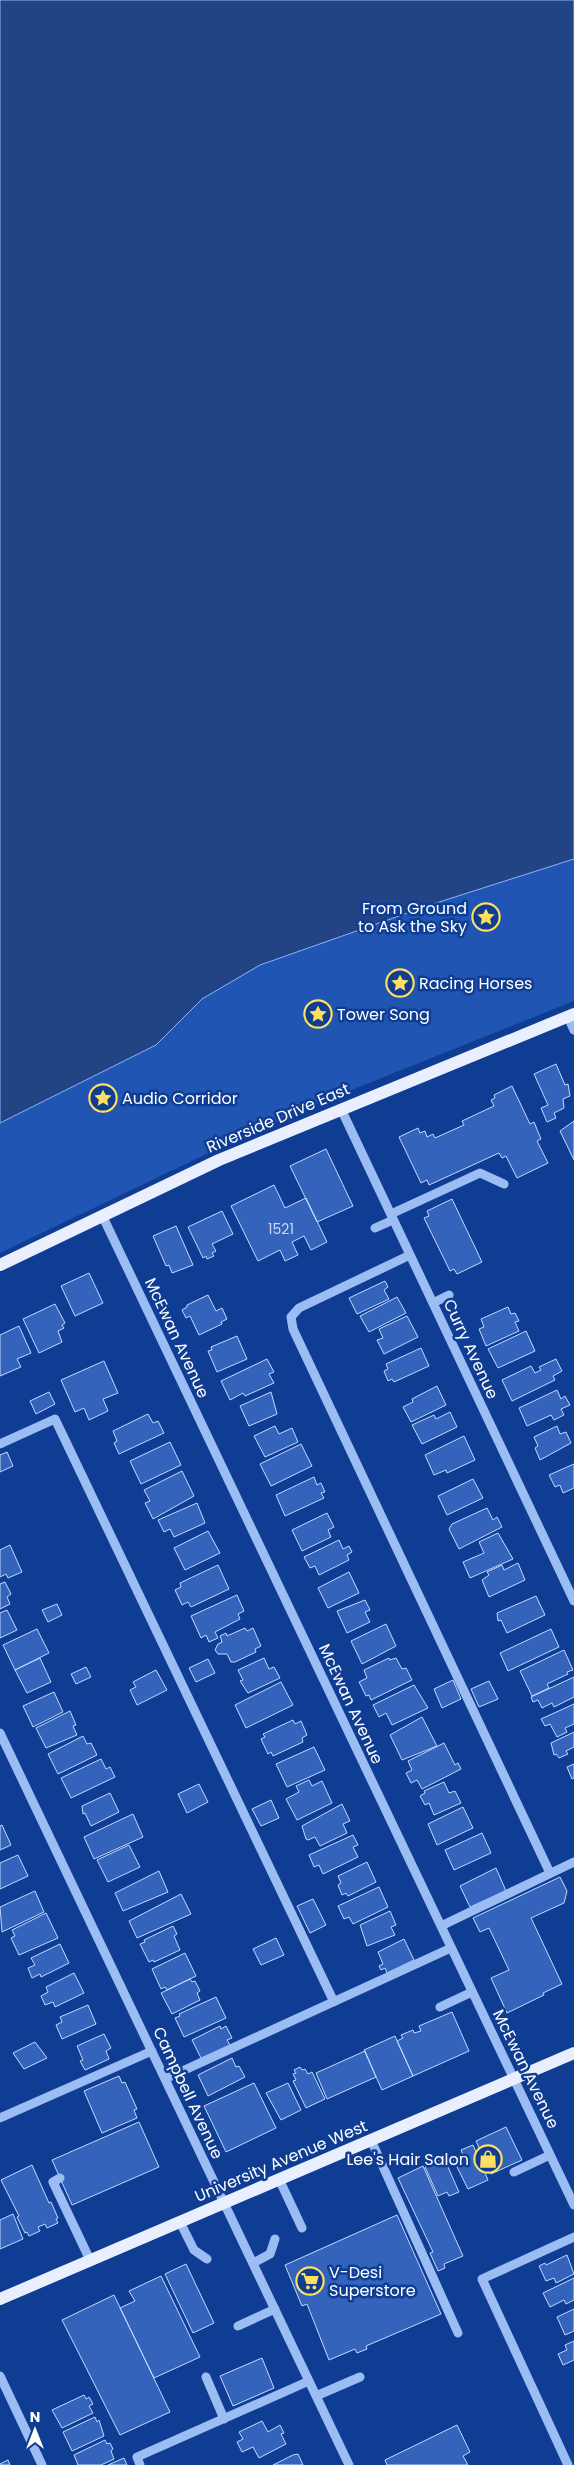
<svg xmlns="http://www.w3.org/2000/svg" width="574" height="2465" font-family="Poppins,sans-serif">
<rect width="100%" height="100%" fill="#0f3d93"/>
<path fill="#2155b3" d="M574 859V1001L334 1097 229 1143 0 1253V1123L156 1045 202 999 260 965 436 903Z"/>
<path fill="#224485" stroke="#8db5f7" d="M0 0H574V859L436 903 260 965 202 999 156 1045 0 1123Z"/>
<path fill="#3463bb" stroke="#c4d9fe" d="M556 1064 565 1085 568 1084 570 1096 563 1099 564 1108 554 1113 556 1118 547 1122 541 1108 548 1105 534 1074Z
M512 1086 530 1124 534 1122 541 1139 537 1141 548 1163 517 1178 506 1156 502 1158 499 1153 429 1185 427 1180 421 1183 399 1137 418 1128 420 1133 425 1131 427 1137 433 1134 435 1138 464 1125 462 1121 494 1106 491 1100 495 1098 494 1095Z
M574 1121V1160L560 1131Z
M326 1149 353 1206 317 1222 290 1166Z
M274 1185 285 1208 306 1198 327 1242 311 1250 304 1236 292 1242 298 1255 285 1261 280 1250 258 1261 231 1206Z
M452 1199 482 1262 457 1274 454 1269 450 1271 424 1218 429 1216 427 1211Z
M222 1211 233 1234 212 1244 216 1251 212 1253 214 1256 207 1259 206 1256 203 1258 188 1227Z
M176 1226 193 1265 172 1273 169 1265 166 1266 153 1236Z
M89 1273 103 1303 75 1316 61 1286Z
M385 1281 388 1287 384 1290 389 1299 357 1314 349 1298Z
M208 1295 216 1311 222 1308 227 1319 221 1322 222 1324 199 1335 190 1316 186 1318 182 1310 187 1307V1305Z
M397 1297 406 1313 369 1332 360 1316Z
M55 1304 65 1323 62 1325 64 1328 58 1331 62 1342 39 1353 23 1319Z
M508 1307 511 1314 515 1313 519 1321 515 1322 519 1331 486 1346 479 1329 484 1327 481 1319Z
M407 1316 418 1337 384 1354 377 1340 383 1338 379 1329Z
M19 1326 31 1353 17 1359 21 1367 0 1376V1335Z
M526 1331 535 1351 498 1368 488 1349Z
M237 1336 247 1359 217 1372 208 1351 212 1350 211 1347Z
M421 1348 429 1366 394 1382 392 1379 388 1381 384 1371 388 1369 386 1364Z
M267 1359 274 1372 269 1374 274 1383 245 1396 243 1393 230 1400 221 1381Z
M556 1359 562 1371 553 1376 555 1380 512 1401 502 1380 531 1366 535 1373 541 1370 539 1367Z
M104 1361 118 1393 103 1399 108 1411 89 1420 84 1408 75 1412 61 1380Z
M437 1386 446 1405 411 1422 403 1407 413 1402 412 1399Z
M557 1390 561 1399 565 1396 570 1405 561 1409 564 1415 554 1420 551 1415 527 1426 519 1408Z
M49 1392 55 1404 36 1414 30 1401Z
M271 1392 277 1414 249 1426 240 1406Z
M450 1412 457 1427 422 1444 412 1425 434 1415 436 1419Z
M148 1414 153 1423 158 1421 164 1433 119 1454 114 1443 117 1441 113 1431Z
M275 1426 279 1434 292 1428 298 1442 265 1457 254 1436Z
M557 1426 560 1434 566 1432 571 1443 540 1460 535 1448 538 1446 534 1437Z
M464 1436 475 1460 447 1473 446 1470 434 1475 425 1455Z
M170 1442 181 1465 141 1484 130 1461Z
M301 1444 312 1466 271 1486 260 1464Z
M7 1452 13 1466 0 1472V1455Z
M574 1464V1488L563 1493 560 1485 555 1487 549 1475Z
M182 1471 194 1496 153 1519 145 1503 150 1501 144 1490Z
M314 1477 317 1485 321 1483 325 1492 321 1493 324 1498 285 1516 276 1495Z
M473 1479 483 1498 447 1515 438 1496Z
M197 1503 205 1523 174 1537 170 1529 164 1532 158 1520Z
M487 1508 493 1520 497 1517 502 1527 459 1549 449 1529 452 1524Z
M327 1513 334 1527 328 1530 331 1537 302 1551 292 1530Z
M208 1531 220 1553 185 1570 174 1548Z
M498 1533 513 1559 470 1578 463 1562 484 1553 479 1542Z
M339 1540 343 1549 349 1546 352 1552 347 1555 349 1560 319 1575 315 1566 310 1568 304 1557Z
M10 1545 22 1572 8 1578 6 1574 0 1577V1550Z
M518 1563 525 1580 489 1597 482 1580 489 1575 487 1572 502 1565 504 1570Z
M218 1565 229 1589 191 1607 188 1602 182 1605 175 1590 181 1587 180 1583Z
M349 1572 359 1593 328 1608 318 1588Z
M5 1582 11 1594 7 1597 10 1604 0 1609V1584Z
M237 1595 244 1611 238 1614 240 1619 215 1632 218 1638 209 1642 206 1635 201 1638 191 1616Z
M536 1596 545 1615 507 1633 501 1620 498 1621 497 1613Z
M365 1600 370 1610 365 1612 370 1622 347 1633 337 1611Z
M57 1604 62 1615 48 1622 42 1610Z
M7 1610 17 1630 0 1638V1613Z
M386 1624 396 1646 362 1664 351 1641Z
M245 1628 247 1631 253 1628 261 1646 255 1649 256 1652 235 1662H231L227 1654H218L215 1650 218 1644 222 1642 220 1636 226 1633 227 1636Z
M37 1629 49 1653 15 1670 3 1645Z
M551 1629 559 1647 508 1671 500 1653Z
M564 1650 573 1670 567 1672 568 1674 547 1684 549 1688 532 1696 520 1671Z
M40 1658 51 1682 27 1693 15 1670Z
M264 1658 269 1669 274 1667 280 1678 248 1693 240 1681 243 1680 238 1670Z
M389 1658 390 1660 396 1658 402 1669 406 1668 412 1680 371 1700 369 1695 366 1696 359 1682 367 1678 364 1670Z
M208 1659 215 1673 196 1682 189 1668Z
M86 1667 91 1677 76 1684 71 1674Z
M156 1670 167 1690 137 1705 130 1690 136 1687 133 1682Z
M574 1677V1697L554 1707 552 1703 542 1708 538 1700 533 1702 531 1697Z
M453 1680 461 1699 442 1708 434 1689Z
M489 1681 498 1699 479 1707 471 1689Z
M281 1682 293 1705 246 1728 235 1705Z
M414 1685 428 1708 392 1725 386 1713 379 1717 373 1705Z
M54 1692 63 1712 33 1727 23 1706Z
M574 1704V1724L565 1728 567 1732 557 1737 550 1724 545 1726 541 1719Z
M70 1711 76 1725 73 1726 77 1735 46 1748 36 1728Z
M422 1717 437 1746 402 1760 390 1735Z
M293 1720 295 1724 301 1721 307 1735 302 1738 303 1742 273 1756 271 1752 268 1754 261 1739 265 1737 263 1734Z
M574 1732V1747L566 1751 568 1754 559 1758 556 1754 554 1755 551 1743Z
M83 1736 87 1744 91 1743 97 1755 58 1774 48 1754Z
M444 1743 455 1765 458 1763 461 1769 422 1789 417 1780 411 1783 406 1773 412 1770 408 1761Z
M314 1747 325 1770 287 1787 276 1764Z
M101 1759 106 1769 110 1767 115 1777 71 1798 61 1778Z
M574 1764V1778L572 1779 567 1767Z
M309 1780 312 1786 322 1781 332 1803 297 1820 286 1799 299 1792 296 1786Z
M444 1782 449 1793 455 1791 461 1803 434 1815 429 1803 425 1805 420 1796 425 1793 424 1791Z
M199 1784 208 1802 187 1813 178 1794Z
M110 1793 119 1812 91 1826 85 1813 83 1814 82 1806Z
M271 1800 279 1818 261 1826 252 1809Z
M342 1804 350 1821 343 1824 347 1833 320 1846 315 1837 308 1840 306 1839 302 1826Z
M463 1807 473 1828 437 1845 428 1824Z
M133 1814 143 1837 94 1859 84 1837Z
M2 1825 11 1845 0 1850V1826Z
M482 1833 491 1853 454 1870 445 1850Z
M353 1835 358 1845 353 1847 358 1857 323 1874 319 1865 314 1867 309 1855Z
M129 1845 140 1867 108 1882 97 1860Z
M18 1855 28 1876 0 1889V1863Z
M367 1862 376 1882 348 1896 346 1893 342 1895 338 1885 341 1883 338 1876Z
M496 1868 506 1891 470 1907 460 1886Z
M159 1871 168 1892 123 1911 115 1893Z
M560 1877 567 1891 564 1903 531 1918 562 1984 543 1993 544 1995 507 2013 491 1978 509 1970 489 1928 480 1932 473 1918Z
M379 1887 388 1907 353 1924 349 1917 344 1919 338 1906Z
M35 1891 44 1912 2 1932 0 1907Z
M181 1894 191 1914 137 1938 129 1921Z
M313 1899 326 1925 310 1933 297 1906Z
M390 1911 396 1925 391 1927 395 1935 367 1946 360 1925Z
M46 1913 58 1938 19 1955 11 1938 15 1936 12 1930Z
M173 1926 177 1934 174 1936 180 1950 154 1962 153 1960 149 1962 140 1944 145 1942 144 1940Z
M276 1938 284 1955 261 1965 253 1949Z
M404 1939 414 1960 387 1973 385 1968 381 1970 379 1966 383 1964 378 1952Z
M60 1944 69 1963 41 1977 40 1974 32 1978 28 1968 35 1965 31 1958Z
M185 1953 196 1976 167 1990 165 1987 161 1989 152 1969Z
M74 1973 84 1993 55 2007 53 2002 45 2005 41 1996 48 1992 46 1987Z
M190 1979 192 1982 195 1981 200 1991 197 1993 200 2000 172 2014 161 1993Z
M216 1997 226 2018 184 2037 175 2018 180 2016 179 2014Z
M88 2005 96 2024 62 2039 56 2025 62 2022 60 2017Z
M452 2012 469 2051 413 2076 397 2041 403 2038 401 2035 413 2030 414 2033 421 2031 419 2026Z
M220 2026 221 2029 226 2026 232 2038 227 2040 230 2045 202 2060 192 2040Z
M104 2034 111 2048 106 2051 109 2059 85 2070 80 2061 83 2060 77 2046Z
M395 2036 413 2076 382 2090 364 2050Z
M35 2042 47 2058 24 2069 13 2053Z
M365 2051 376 2077 327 2099 316 2073Z
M232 2058 236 2067 239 2066 245 2077 208 2096 198 2075Z
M300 2067 302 2070 305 2069 308 2074 312 2072 325 2099 306 2108 293 2081 296 2080 293 2074 296 2073 294 2070Z
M119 2076 122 2083 125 2082 137 2109 134 2110 137 2118 102 2133 84 2091Z
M254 2083 276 2128 226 2152 204 2106Z
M288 2083 301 2110 281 2120 266 2093Z
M139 2122 159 2167 72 2205 52 2160Z
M506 2127 522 2160 491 2174 476 2141Z
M473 2145 488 2180 468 2189 453 2159 463 2155 461 2150Z
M444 2158 459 2192 449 2196 447 2192 438 2196 425 2167Z
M32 2165 49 2203 51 2202 58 2218 56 2219 58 2223 47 2228 45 2224 38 2227 40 2231 29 2236 27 2232 25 2233 17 2217 19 2216 1 2180Z
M423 2166 463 2256 444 2264 445 2268 438 2271 430 2253 433 2252 398 2178Z
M13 2214 23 2239 0 2249V2220Z
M397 2215 441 2314 366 2346 367 2349 357 2353 355 2349 329 2360 307 2304 302 2306 285 2265Z
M567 2255 574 2274 556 2283 554 2278 546 2281 539 2266 545 2263 546 2265Z
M186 2264 214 2323 193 2333 165 2274Z
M161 2276 200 2357 154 2378 120 2308 135 2301 129 2291Z
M574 2278V2300L566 2304 564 2300 550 2307 543 2293Z
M114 2295 170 2412 120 2435 62 2320Z
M574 2309V2331L565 2335 557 2317Z
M574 2341V2360L563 2365 558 2354 567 2350 565 2345Z
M262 2358 274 2388 233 2406 220 2376Z
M84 2395 86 2399 89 2397 93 2404 89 2406 93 2413 62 2428 52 2410Z
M95 2417 97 2422 99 2420 104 2436 72 2451 63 2432Z
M262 2421 268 2432 280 2425 284 2433 281 2434 286 2444 259 2458 253 2447 242 2452 237 2442 243 2439 239 2432Z
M457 2425 470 2452 463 2456 468 2465H387L385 2460Z
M105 2440 107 2444 110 2443 113 2449 111 2451 114 2459 101 2465H78L74 2455Z
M298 2454 303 2465H273L293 2455Z
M124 2458 127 2465H108Z
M8 2460 10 2465H0V2464Z"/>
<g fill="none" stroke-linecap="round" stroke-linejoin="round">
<path stroke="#9cbcf4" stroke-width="9" d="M568 1017 574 1030
M341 1109 574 1601
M391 1214 480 1173 504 1184
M102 1215 574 2205
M375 1228 393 1220
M410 1255 299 1308 291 1317 293 1329 550 1873
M433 1303 449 1295
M0 1444 55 1419 334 2002
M0 1733 349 2465
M441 1926 574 1862
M440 2007 472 1992
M165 2079 451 1948
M0 2118 152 2051
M371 2140 458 2333
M514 2172 550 2155
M60 2178 53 2182 90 2260
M279 2179 302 2228
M180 2222 194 2250 207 2259
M253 2263 270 2254 275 2239
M238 2326 275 2309
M0 2376 42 2465
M206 2377 224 2419
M316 2396 360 2377
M140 2465 137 2457 309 2381
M568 2465 482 2279 574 2237"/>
<path stroke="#e9efff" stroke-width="12" d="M0 1265 219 1160 574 1014
M0 2299 574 2053"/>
</g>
<defs>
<g id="sight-ring" transform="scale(1.4375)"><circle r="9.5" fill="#0f3d93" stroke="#ffdf5f" stroke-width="1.5"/><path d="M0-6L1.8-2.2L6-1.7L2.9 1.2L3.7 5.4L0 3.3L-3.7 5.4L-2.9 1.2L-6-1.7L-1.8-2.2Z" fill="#ffdf5f"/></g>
<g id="shop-ring" transform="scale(1.4375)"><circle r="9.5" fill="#0f3d93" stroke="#ffdf5f" stroke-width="1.5"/><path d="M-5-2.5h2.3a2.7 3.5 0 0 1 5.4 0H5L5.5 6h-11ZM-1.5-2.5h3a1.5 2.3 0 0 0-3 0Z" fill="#ffdf5f"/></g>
<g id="supermarket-ring" transform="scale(1.4375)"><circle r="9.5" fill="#0f3d93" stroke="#ffdf5f" stroke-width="1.5"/><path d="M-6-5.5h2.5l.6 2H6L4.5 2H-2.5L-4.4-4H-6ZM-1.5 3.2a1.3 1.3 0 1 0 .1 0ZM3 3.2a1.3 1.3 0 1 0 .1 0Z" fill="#ffdf5f"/></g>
</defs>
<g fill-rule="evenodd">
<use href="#sight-ring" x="486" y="917"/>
<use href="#sight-ring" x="400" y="983"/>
<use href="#sight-ring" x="318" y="1014"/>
<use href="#sight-ring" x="103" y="1098"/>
<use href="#shop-ring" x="488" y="2159"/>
<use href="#supermarket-ring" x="310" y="2281"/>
</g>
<g text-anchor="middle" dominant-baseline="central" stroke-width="5" stroke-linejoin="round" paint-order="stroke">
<g font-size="14" fill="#ccd8ee">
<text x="281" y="1229">1521</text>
</g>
<g font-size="16" fill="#fff" stroke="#0f3d93" text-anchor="start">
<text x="467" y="908" text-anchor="end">From Ground<tspan x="467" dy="18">to Ask the Sky</tspan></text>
<text x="419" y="983">Racing Horses</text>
<text x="337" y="1014">Tower Song</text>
<text x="122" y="1098">Audio Corridor</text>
<text x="469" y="2159" text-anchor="end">Lee's Hair Salon</text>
<text x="329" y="2272">V-Desi<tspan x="329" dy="18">Superstore</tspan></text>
</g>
<g font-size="16" fill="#fff" stroke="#0f3d93">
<text transform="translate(278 1118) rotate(-23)">Riverside Drive East</text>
<text transform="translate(177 1338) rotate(65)">McEwan Avenue</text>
<text transform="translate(471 1349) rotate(65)">Curry Avenue</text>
<text transform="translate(351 1704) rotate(65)">McEwan Avenue</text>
<text transform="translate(526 2069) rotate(64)">McEwan Avenue</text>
<text transform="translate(188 2093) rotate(65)">Campbell Avenue</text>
<text transform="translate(281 2161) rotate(-23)">University Avenue West</text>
</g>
</g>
<g transform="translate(35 2430)" stroke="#0f3d93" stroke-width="4" paint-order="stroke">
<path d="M0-4L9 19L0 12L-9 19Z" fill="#ffffff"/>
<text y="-8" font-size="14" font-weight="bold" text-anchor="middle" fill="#ffffff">N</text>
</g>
</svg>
